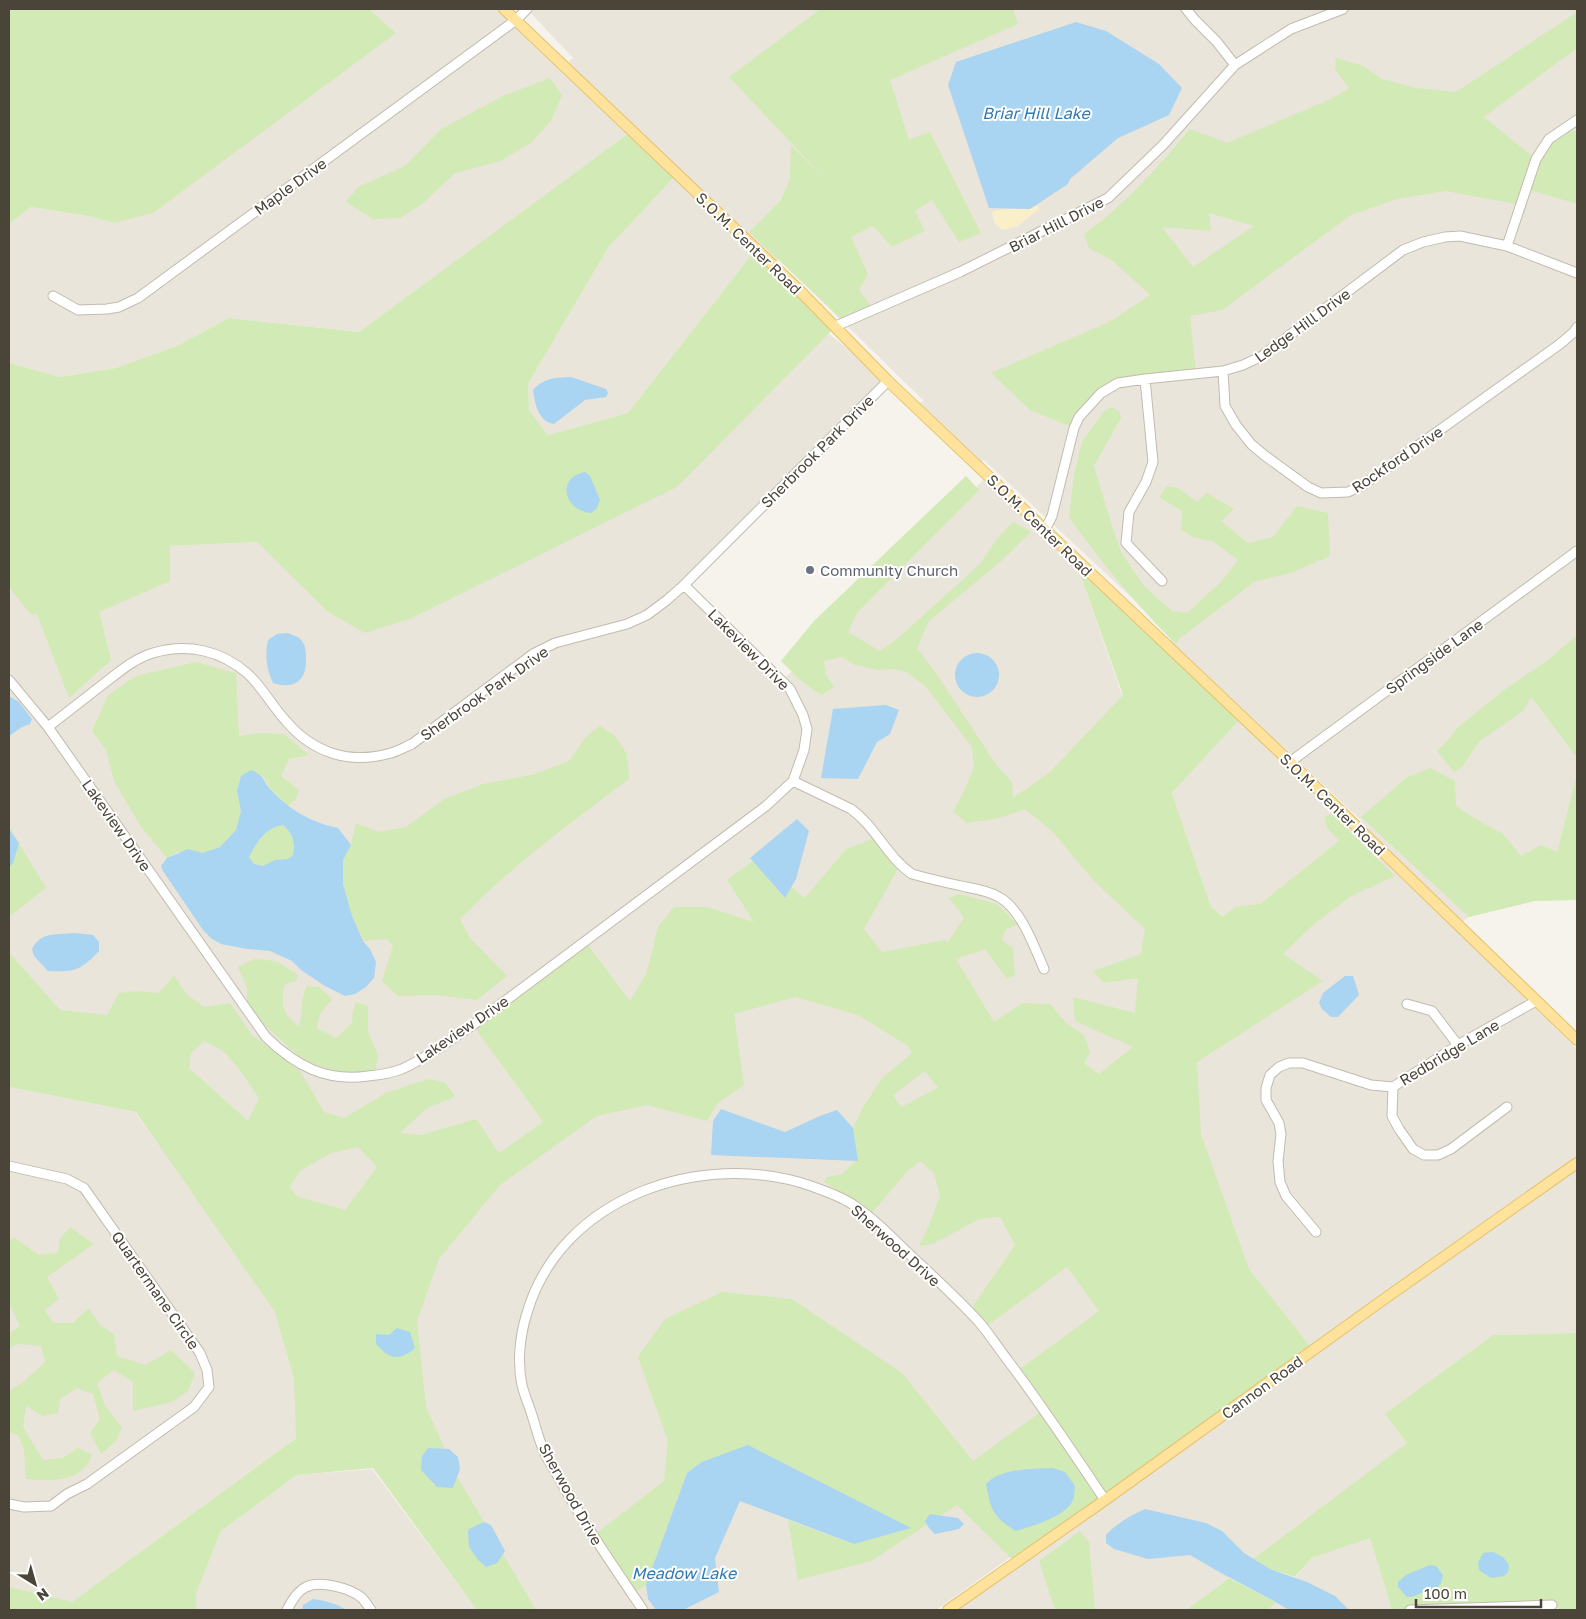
<svg xmlns="http://www.w3.org/2000/svg" width="1586" height="1619" font-family="'Golos Text',sans-serif">
<rect width="100%" height="100%" fill="#f6f3ec"/>
<path fill="#eae5da" d="M369 9H504L564 66 573 58 527 9H820L730 77 866 9H1577V664L1531 697 1577 758V773L1557 852 1458 925 1438 906 1434 909 1577 1049V1157L1311 1349 1125 1109 1187 1432 936 1610H497L343 1403 71 1603 9 1587V1087L135 1112 160 1147 111 1076 59 1010 9 952V526L107 549 297 540 412 618 828 333 888 381 684 585 782 680 836 631 988 475 1074 557 1240 1034 1322 981 1211 907 1172 793 1242 717 1355 826 1362 821 1238 705 1233 708 1166 645 1174 637 984 460 978 466 914 406 924 401 779 259 771 264 756 249 628 413 548 435 529 410 528 384 608 248 677 174 632 132 359 332 229 318 179 345 116 368 60 377 9 363V224L31 207 88 216 114 223 396 33Z
M1577 1163V1333L1493 1335 1386 1414 1408 1443 1186 1610H948Z
M372 1469 477 1610H196V1594L221 1531 297 1475Z
M1370 1538 1392 1610H1268L1312 1558Z"/>
<path fill="#d2eab5" fill-rule="evenodd" d="M9 9H369L396 33 153 213 114 223 88 216 31 207 9 224Z
M820 9H1013L1018 24 890 80 909 140 930 132 981 233 959 242 932 200 915 211 925 231 892 247 873 226 851 237 868 274 859 290 872 307 840 318 749 232 781 200 790 179 791 145 833 187 729 77Z
M1577 12V48L1484 117 1537 160 1549 139 1565 128 1577 132V204L1527 189 1521 205 1446 191 1397 199 1351 215 1222 310 1190 316 1196 374 1145 379 1101 393 1074 428 1030 410 991 373 1111 321 1150 295 1113 261 1089 248 1084 234C1125 205 1158 167 1190 129L1227 143 1333 98 1349 88 1335 69 1336 58 1361 65 1382 79 1416 88 1456 92ZM1209 213 1254 226 1193 267 1162 227 1211 231Z
M550 78 562 95 551 121 531 143 500 161 455 173 421 205 400 218 373 219 346 202 358 187 405 166 441 129 503 96Z
M632 131 677 174 608 248 528 384 529 410 548 435 628 413 756 249 836 326 677 487 412 618 365 633 328 612 257 542 170 546V581L99 612 111 660 69 698 37 614H30L9 587V363L60 377 116 368 179 345 229 318 359 332Z
M1112 407 1120 412 1121 418 1094 466 1110 520 1121 552 1144 586 1172 611 1187 613 1222 581 1238 560 1212 541 1195 538 1181 530 1182 511 1159 497 1167 486 1178 488 1197 502 1207 493 1234 509 1221 521 1248 543 1273 537 1297 506 1328 513 1330 556 1291 573 1254 582 1179 639 1176 644C1136 605 1101 562 1069 517L1074 475 1082 442 1103 412Z
M966 476 979 490 857 613 848 632 880 651 897 639 979 565 997 539 1013 522 1031 532 999 563 929 621 917 648 938 676 997 766 1012 782 1013 798 1050 772 1123 695 1074 557 1242 717 1172 793 1211 907 1223 916 1236 907 1260 904 1339 841 1327 828 1324 817 1332 814 1395 876 1351 896 1312 926 1283 954 1323 981 1197 1062 1201 1134 1249 1269 1313 1350 1015 1562 957 1505 871 1561 798 1580 788 1520 853 1544 910 1528 687 1473 646 1585 632 1594 593 1536 664 1481 668 1441 638 1357 665 1319 722 1292 792 1299 902 1373 973 1461 1043 1410 1016 1372 1099 1311 1067 1267 984 1328 969 1312 1015 1245 1000 1217 980 1219 932 1244 919 1246 930 1223 940 1196 934 1173 920 1161 905 1174 872 1213 824 1182 827 1177 842 1174 855 1161 853 1128 862 1109 882 1078 912 1053 908 1046 858 1015 795 997 734 1014 744 1085 717 1104 707 1121 647 1105 597 1116 500 1185 439 1259 417 1321 426 1407 458 1478 536 1610H477L373 1468 297 1475 221 1531 196 1594V1610H9V1587L72 1602 296 1438 294 1378 275 1312 136 1112 9 1087V952L60 1010 107 1015 119 993 138 991 159 993 174 975 186 994 204 1007 230 1003 252 1035 300 1071 324 1112 344 1118 386 1093 428 1079 446 1083 455 1097 427 1108 400 1133 421 1135 476 1119 499 1153 543 1122 473 1025 585 941 630 1001 647 972 658 927 674 907H707L754 922 727 880 753 861 784 898 791 887 805 898 846 849 870 840 875 833 900 865 864 929 882 952 945 940 947 943 964 918 949 898 959 894 997 904 1018 925 1006 929 1002 940 1013 948 1015 975 1007 979 985 949 956 959 994 1022 1022 1003 1050 1004 1066 1023 1084 1035 1090 1052 1084 1063 1099 1074 1133 1047 1075 1021 1073 997 1135 1013 1138 978 1103 983 1093 971 1141 954 1145 929 1094 881 1052 831 1025 809 999 818 967 823 953 812 965 789 974 767 972 747 926 687 908 673 895 669 878 670 855 665 842 657 824 661 826 675 834 687 821 695 800 680 781 661 814 621ZM204 1041 223 1051 239 1069 259 1098 248 1121 189 1068 191 1053ZM925 1071 938 1088 901 1107 893 1095ZM358 1147 377 1167 345 1210 296 1196 290 1187 300 1171 331 1153Z
M1577 635V758L1531 697 1523 711 1480 741 1462 767 1454 772 1437 751 1448 740 1457 728 1504 690 1548 660Z
M196 662 236 673 239 736 257 733 284 734 309 755 289 759 281 776 299 790 296 799 288 806 270 788 262 775 241 776 237 791 241 811 236 830 220 847 202 853 177 852 167 858 141 827 114 781 106 750 92 731 108 695 136 676Z
M600 726 614 735 627 754 629 779C570 823 511 867 460 919L470 938 507 976 477 1000 437 995 398 996 382 981 393 945 387 939 363 941 352 916 343 884 342 860 351 845 356 823 379 832 406 827 444 799 483 784 536 774 569 761 586 737Z
M1430 768 1455 781 1456 806 1484 824 1502 833 1521 856 1541 845 1557 852 1577 773V900L1535 901 1469 917 1361 817 1406 778Z
M283 825C293 834 296 843 293 855L288 859 275 860 263 866 254 864 249 857C257 843 266 827 283 825Z
M9 827 46 888 9 917Z
M255 959 276 961 298 975 296 981 284 985C281 1008 282 1012 299 1027 303 1014 300 998 307 986L319 987 332 999 320 1014 317 1028 336 1038 352 1023 353 1011 356 1002 368 1006V1032L378 1055 375 1073H341L303 1060 259 1020 247 1002V988L238 967Z
M70 1227 94 1244 47 1277 59 1299 45 1310 53 1323H73L89 1308 100 1325 114 1334 117 1356 145 1365 171 1350 195 1373 188 1391 172 1402 133 1411V1382L114 1370 97 1383 105 1406 122 1427 116 1441 101 1454 90 1433 100 1419 93 1394 77 1388 60 1399 58 1413 43 1416 26 1406 23 1427 43 1460 63 1458 78 1448 92 1454C84 1483 50 1481 26 1479L24 1450 18 1435 9 1432V1391L22 1383 45 1362 41 1346 18 1344 9 1348V1333L20 1326 9 1303V1239L15 1238 39 1255 58 1253 60 1239Z
M1577 1333V1610H1561L1551 1605 1392 1610 1370 1538 1312 1558 1295 1577 1270 1569 1253 1559 1407 1443 1385 1414 1493 1335Z
M1080 1531 1089 1542 1095 1610H1055L1039 1561Z
M1229 1578 1276 1602 1268 1610H1186Z"/>
<path fill="#f9efc9" d="M1038 206 1039 209 1018 226 1003 230 995 224 992 212 996 210Z"/>
<path fill="#a9d4f2" fill-rule="evenodd" d="M1076 22 1106 31 1159 64 1182 88 1169 115 1118 138 1070 179 1068 184 1030 209 989 208 948 85 956 62Z
M571 377 606 389 608 393 606 397 585 400 554 424C538 421 535 404 533 390 545 377 555 378 571 377Z
M585 472 590 476 600 500 597 508 591 513C565 511 555 478 585 472Z
M288 633C291 635 297 636 299 638 305 643 306 650 306 657 307 680 296 690 273 683 266 669 265 655 268 640L277 634Z
M955 675a22 22 0 1 1 44 0a22 22 0 1 1-44 0Z
M9 696 19 702 32 719 30 724 22 727 9 736Z
M886 705 899 710 890 734 877 742 858 779 821 778 833 709Z
M251 770C266 777 261 778 270 789 290 810 310 822 338 828L351 845 343 860V884L352 916 363 941 370 949 376 962 374 978 366 987 355 994 345 996 325 986 301 970 292 961 270 951 247 949 221 944 212 939 203 930 163 871 161 866 167 858 188 849 202 853 220 847 236 830 241 811 237 791 241 776ZM283 825C293 834 296 843 293 855L288 859 275 860 263 866 254 864 249 857C256 843 266 827 283 825Z
M797 819 809 831 796 879 785 898 750 858Z
M9 829 19 843 13 863 9 867Z
M75 933 93 935 99 942V951C80 971 75 972 48 971L34 956 32 949C41 931 57 935 75 933Z
M1345 976H1353L1359 995 1338 1017H1331L1322 1009 1319 1003 1323 993Z
M721 1109 785 1132 820 1116 837 1110 853 1128 858 1161 711 1155 713 1121Z
M397 1328 410 1332 415 1348C399 1362 389 1359 376 1344V1334L389 1335Z
M748 1445 911 1528 854 1544 740 1501 715 1558 719 1592 683 1610H656L648 1599 646 1585 687 1473 702 1462Z
M428 1448 449 1449 458 1457 460 1469 453 1488 437 1487 421 1470 422 1456Z
M1053 1468 1065 1472 1075 1486C1074 1490 1075 1498 1072 1502 1064 1517 1032 1526 1016 1531 993 1517 991 1510 986 1484 1000 1468 1033 1469 1053 1468Z
M1145 1509 1206 1523 1222 1531 1244 1553 1270 1569 1307 1582 1335 1596 1349 1610H1289L1272 1600 1221 1573 1190 1555 1148 1559 1114 1549 1106 1543V1535C1117 1523 1130 1516 1145 1509Z
M930 1514 958 1518 964 1524 959 1529 935 1534 929 1528 925 1521Z
M484 1522 491 1525 505 1551 497 1563 486 1567 478 1560 469 1547 468 1532 469 1529Z
M1493 1552 1503 1557 1509 1565 1508 1572 1504 1576 1491 1578 1479 1570 1478 1563 1483 1553Z
M1430 1565 1436 1566 1443 1575 1441 1583 1436 1589C1423 1588 1419 1598 1407 1597L1398 1587V1582L1406 1575Z
M313 1599C325 1601 336 1603 346 1610H302L303 1605Z"/>
<g fill="none" stroke-linecap="round" stroke-linejoin="round">
<g stroke="#c2bbae" stroke-width="11">
<path id="minor" d="M1186 9 1195 20 1217 42 1235 65
M1507 246 1536 159 1549 139 1577 120
M53 296 78 310 107 309 119 307 138 298 516 20 527 9
M836 326 960 272 1108 198 1163 145 1235 65 1291 29 1343 9
M1223 371 1225 406 1236 425 1251 444 1264 455 1308 487 1321 493 1348 492 1363 485 1560 344 1574 332 1577 327
M1145 379 1153 462 1146 482 1129 512 1126 543 1162 581
M1045 530 1052 516 1074 428 1079 417 1101 393 1118 383 1145 379 1223 371 1243 365 1262 356 1403 250 1423 242 1445 237 1460 236 1507 246 1577 273
M9 680 48 727 266 1037C296 1066 326 1082 368 1076 379 1075 392 1073 402 1069 427 1058 450 1040 473 1025L766 806 793 781 804 750 807 729 803 715 790 689 684 585
M48 727C66 713 84 699 102 685 118 673 133 659 153 653 187 643 221 650 248 674 262 687 273 707 286 721 313 753 350 765 391 753 398 751 405 747 412 744L533 654 555 643 627 624 647 615 667 600 684 585 888 381
M1290 762 1577 551
M793 781 851 809C876 827 887 857 912 874 930 879 948 883 966 887 977 889 989 891 999 897 1021 909 1034 946 1044 969
M1407 1004 1432 1011 1458 1045
M1393 1087 1392 1116 1399 1129 1413 1149 1424 1155H1438L1451 1149 1507 1107
M9 1166 67 1179 84 1188 200 1353 207 1370 209 1387 194 1407 87 1484 67 1494 51 1506 24 1507 9 1504
M1316 1232 1286 1196 1280 1182 1278 1161 1281 1134 1279 1123 1266 1100V1088L1270 1075 1279 1067 1289 1063H1303L1371 1085 1393 1087 1458 1045 1536 1001
M287 1610C291 1602 297 1591 306 1587 320 1580 350 1588 362 1598 365 1601 368 1606 371 1610
M643 1610C614 1567 584 1524 559 1478 554 1469 547 1459 543 1449 538 1437 535 1424 531 1412 528 1403 524 1394 522 1385 517 1362 520 1335 527 1313 561 1196 703 1149 811 1186 825 1191 840 1196 852 1204 872 1217 890 1235 907 1252 931 1274 956 1297 979 1322 990 1335 999 1349 1009 1362 1043 1407 1074 1454 1105 1500
M1410 1610 1552 1605"/>
</g>
<g stroke="#e6c16a" stroke-width="12">
<path id="major" d="M504 9 797 288 888 381 1290 762 1577 1040
M948 1610 1105 1500 1380 1302 1577 1163"/>
</g>
<use href="#minor" stroke="#fff" stroke-width="9"/>
<use href="#major" stroke="#ffe39c" stroke-width="10"/>
</g>
<circle fill="#6b7280" stroke="#fff" stroke-width="2" cx="810" cy="570" r="5"/>
<g text-anchor="middle" dominant-baseline="central" stroke-width="4" stroke-linejoin="round" paint-order="stroke">
<g font-size="15" fill="#4b4439" stroke="#fff">
<text transform="translate(290 186) rotate(-36)">Maple Drive</text>
<text transform="translate(1056 224) rotate(-27)">Briar Hill Drive</text>
<text transform="translate(749 243) rotate(44)">S.O.M. Center Road</text>
<text transform="translate(1302 325) rotate(-36)">Ledge Hill Drive</text>
<text transform="translate(817 451) rotate(-45)">Sherbrook Park Drive</text>
<text transform="translate(1397 459) rotate(-34)">Rockford Drive</text>
<text transform="translate(1040 525) rotate(44)">S.O.M. Center Road</text>
<text transform="translate(749 649) rotate(45)">Lakeview Drive</text>
<text transform="translate(1434 656) rotate(-36)">Springside Lane</text>
<text transform="translate(484 693) rotate(-35)">Sherbrook Park Drive</text>
<text transform="translate(1333 804) rotate(44)">S.O.M. Center Road</text>
<text transform="translate(117 825) rotate(55)">Lakeview Drive</text>
<text transform="translate(462 1029) rotate(-34)">Lakeview Drive</text>
<text transform="translate(1449 1052) rotate(-31)">Redbridge Lane</text>
<text transform="translate(896 1245) rotate(42)">Sherwood Drive</text>
<text transform="translate(156 1290) rotate(55)">Quartermane Circle</text>
<text transform="translate(1262 1387) rotate(-36)">Cannon Road</text>
<text transform="translate(571 1494) rotate(61)">Sherwood Drive</text>
</g>
<g font-size="15" fill="#5b616d" stroke="#fff" text-anchor="start">
<text x="820" y="570">Community Church</text>
</g>
<g font-size="16" font-style="italic" fill="#2e7ab2" stroke="#fff">
<text x="1036" y="113">Briar Hill Lake</text>
<text x="684" y="1573">Meadow Lake</text>
</g>
</g>
<rect width="1586" height="1619" fill="none" stroke="#4b4439" stroke-width="20"/>
<g transform="translate(35 1584) rotate(143)" stroke="#ffffff" stroke-width="4" paint-order="stroke">
<path d="M0-4L9 19L0 12L-9 19Z" fill="#4b4439"/>
<text y="-8" font-size="14" font-weight="bold" text-anchor="middle" fill="#4b4439">N</text>
</g>
<path d="M1416 1599v8h125v-8" fill="none" stroke="#4b4439" stroke-width="2.5"/>
<text x="1424" y="1599" font-size="15" fill="#4b4439" stroke="#ffffff" stroke-width="4" paint-order="stroke">100 m</text>
</svg>
